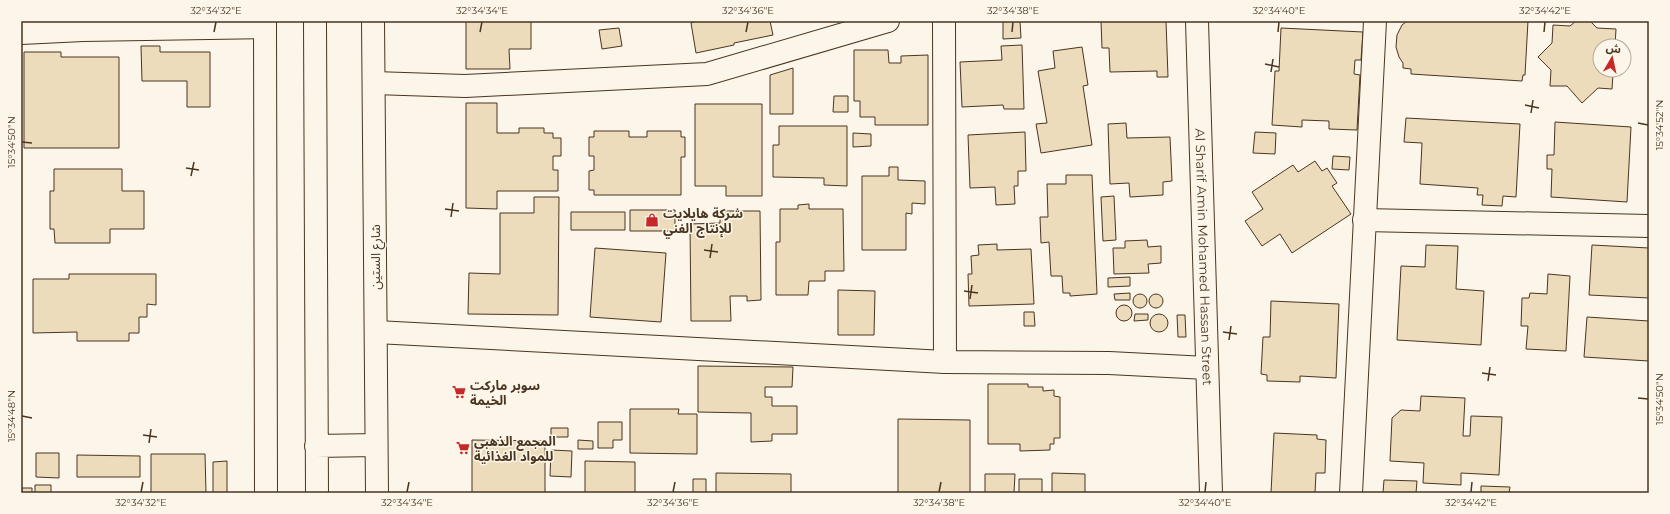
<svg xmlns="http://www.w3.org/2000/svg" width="1670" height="514" font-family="Montserrat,'Noto Sans Arabic',sans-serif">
<rect width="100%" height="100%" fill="#fbf6e9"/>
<path fill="#ecdcbc" stroke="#4a3520" d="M466 21H531V49H509L510 69H466Z
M696 21H770L773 35 734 43V45L696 53 691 23Z
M1003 21H1020L1021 38 1003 39Z
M1101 21H1166L1168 77H1157V71L1110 72 1109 48H1102Z
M1407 21H1528L1525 75H1523L1522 81 1411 74V69L1403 68V63L1399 57 1396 47 1397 35 1402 25Z
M1576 21H1590L1597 28 1616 29 1615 46H1600V70H1617L1613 74 1612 89 1598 88 1582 103 1567 86H1550L1551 70 1538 57 1552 43 1553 25 1570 26Z
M619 28 622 46 602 49 599 30Z
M1281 28 1363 32 1361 60H1355L1354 74 1360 75 1357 130 1329 129V121L1302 120V127L1272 125 1275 71H1279Z
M1022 45 1024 109H1004L1003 105 962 107 960 62 1002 60 1001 46Z
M141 46H160V52H210V107H187V81H142Z
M1082 47 1088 85 1083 86 1092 145 1041 153 1036 124 1047 123 1038 71 1055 68 1053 51Z
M854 50H888L889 63H901V56L928 55V125H875V117H860V101H854Z
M24 52H61V57H119V148H24Z
M793 68V114H770V75Z
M834 96H848V112H833Z
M466 103H497V133H519V128H544V133H553V138H561V156H553V170H558V191H497V209L466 208Z
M695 104H762V196H726V186H695Z
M1406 118 1520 124 1516 197 1503 196 1502 206 1482 205 1483 195H1477L1478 188 1420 184 1422 143 1404 142Z
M1555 122 1631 127 1627 202 1551 197 1552 169H1547V155H1554Z
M1126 123 1127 138 1170 137 1172 181 1163 182V195L1130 197 1129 183 1110 184 1108 124Z
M779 126H847V186L824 185V178L773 177V145H779Z
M594 131H629V137H647V131H681V137H685V157H681V195H594V190H589V171L594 170V156H589V137H594Z
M1025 132 1026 171H1018V186H1014L1015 204 996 205 995 187 970 188 968 135Z
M1255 132 1276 133 1275 154 1253 153Z
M853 133 871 134V146L853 147Z
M1333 156 1350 157 1349 170 1332 169Z
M1315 161 1322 171 1327 168 1337 183 1332 186 1351 214 1292 253 1280 234 1262 246 1245 221 1263 209 1252 192 1293 165 1298 172Z
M889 167H898V180L925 181V204L912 203V214L906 213V250H862V176H889Z
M54 169H122V191H144V229H110V243H55L54 229H50V191H54Z
M1066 175H1092L1097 294 1070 296V293H1063L1062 276H1051L1049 242 1041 243 1040 217H1048L1047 184H1066Z
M1114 196 1116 240 1103 241 1101 197Z
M534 197H559L558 315 468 314 469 273 500 274V213H534Z
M809 204V209H843L844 271H825V281H809L808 295H776V242H780V209H798V205Z
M630 210H675V231H630Z
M720 211H760L761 300 747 301V296H730L731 321H691L690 224 720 223Z
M571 212H625V230H571Z
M1147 240 1148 247 1161 246V263L1148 264 1149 273 1114 274 1113 248H1125V241Z
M997 244V250L1031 249 1034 304 969 306 968 274H972L971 256 979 255 978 245Z
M1426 245 1458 246 1456 289 1484 291 1481 345 1397 340 1401 266 1425 267Z
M1592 245 1649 248V298L1589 295Z
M595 248 666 253 661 322 590 317Z
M69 274H156V305L147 304V317H139V333H129V341H77V332L33 333V279H69Z
M1548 274 1570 276 1566 351 1526 349 1528 326H1521L1522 298H1529L1530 293 1547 294Z
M1130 277V286L1108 287V278Z
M838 290 875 291 874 335H838Z
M1130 293V300H1115L1114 294Z
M1149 301a7 7 0 1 1 14 0a7 7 0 1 1-14 0Z
M1133 301a7 7 0 1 1 14 0a7 7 0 1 1-14 0Z
M1271 301 1339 304 1336 378 1300 376V382L1267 381V375L1261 374 1263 337H1270Z
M1116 313a8 8 0 1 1 16 0a8 8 0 1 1-16 0Z
M1024 312H1034L1035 326H1024Z
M1150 323a9 9 0 1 1 18 0a9 9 0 1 1-18 0Z
M1135 314H1148V320L1134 321Z
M1177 315H1185L1186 337H1178Z
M1587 317 1649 321V361L1584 357Z
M698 366 793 367 792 387H765V397H772V406H797V434H772V441L751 442V413L698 412Z
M988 384H1028V387H1043V391L1054 390V396L1060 397V438H1054V444H1050V450L1020 451V444H988Z
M1421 396 1465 398 1463 436H1470L1471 416 1502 417 1499 475 1461 473V485L1423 483 1424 463 1390 461 1392 418 1401 410 1420 411Z
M630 409H679L678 414H697V454L630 453Z
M898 419 970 420V493H898Z
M598 422H622V440H613V448H598Z
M551 428H568V437H551Z
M1274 433 1317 435V439L1326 440 1325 473H1316L1315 493H1271Z
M472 440 545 441V493H472Z
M578 440 593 441V449H578Z
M551 450 572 451 571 477 550 476Z
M36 453H59V478L36 477Z
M151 454H205L206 493H151Z
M77 455 140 456V477H77Z
M227 461V493H213V462Z
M585 461 635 462V493H585Z
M716 473 791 474V493H716Z
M1052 473 1085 474V493H1052Z
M985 474H1015L1014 493H985Z
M693 479H706V493H693Z
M1019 479H1042V493H1019Z
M1384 480 1417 481 1416 493H1383Z
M35 485H51V493H35Z
M1481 486 1510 487 1509 493H1481Z
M22 488H32V493H22Z"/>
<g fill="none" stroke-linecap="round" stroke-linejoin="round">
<g stroke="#4a3520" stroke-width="24">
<g id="street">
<path d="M944 21 945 362"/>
<path id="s1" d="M1197 21 1211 493"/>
<path d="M21 33 83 30 265 27"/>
<path d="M374 83 465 86 707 74 888 21"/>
<path d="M1364 220 1649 226"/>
<path d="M376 332 945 362 1109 363 1207 368"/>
<path d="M1351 493 1375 21"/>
</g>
</g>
<g stroke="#4a3520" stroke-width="24">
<path id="secondary" d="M265 21 266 493
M315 21 317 493
M373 21 377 493
M316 446 376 445"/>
</g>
<use href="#street" stroke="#fbf6e9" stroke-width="22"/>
<use href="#secondary" stroke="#fbf6e9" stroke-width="22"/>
</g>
<path fill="none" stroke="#4a3520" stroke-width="1.5" d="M214 32 216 22M480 32 482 22M746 32 748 22M1012 32 1013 22M1278 32 1279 22M1544 32 1545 22M1265 64 1279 67M1271 72 1273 59M1525 105 1539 108M1531 113 1533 100M1638 123 1648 125M22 142 32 143M186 168 199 170M191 176 194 162M445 209 459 211M451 217 453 203M704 250 718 252M710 258 712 244M964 291 978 293M970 299 972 285M1223 332 1237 334M1229 340 1231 326M1482 373 1496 375M1488 381 1490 367M1638 398 1648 399M22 416 32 418M143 435 157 437M149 443 151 429M141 492 143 482M407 492 409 482M673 492 675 482M939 492 941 482M1205 492 1206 482M1471 492 1472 482"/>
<defs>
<g id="shop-bare" transform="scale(1.08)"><path d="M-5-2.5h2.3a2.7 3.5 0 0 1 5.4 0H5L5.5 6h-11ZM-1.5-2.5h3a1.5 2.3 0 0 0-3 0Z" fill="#c62828" stroke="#fbf6e9" stroke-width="2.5" paint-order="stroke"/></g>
<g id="supermarket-bare" transform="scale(1.08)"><path d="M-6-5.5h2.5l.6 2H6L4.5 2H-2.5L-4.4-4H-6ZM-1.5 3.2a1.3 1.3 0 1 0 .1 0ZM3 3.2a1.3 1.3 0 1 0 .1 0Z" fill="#c62828" stroke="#fbf6e9" stroke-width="2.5" paint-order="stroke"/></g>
</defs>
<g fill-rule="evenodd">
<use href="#shop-bare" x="652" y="220"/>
<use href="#supermarket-bare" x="459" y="392"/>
<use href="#supermarket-bare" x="463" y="448"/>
</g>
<g text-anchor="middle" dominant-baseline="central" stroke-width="3" stroke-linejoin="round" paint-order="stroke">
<g font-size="13" font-weight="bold" fill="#4a3520" stroke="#fbf6e9" text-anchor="start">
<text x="663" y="213">شركة هايلايت<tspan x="663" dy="15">للإنتاج الفني</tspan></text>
<text x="470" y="385">سوبر ماركت<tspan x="470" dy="15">الخيمة</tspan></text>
<text x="474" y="441">المجمع الذهبي<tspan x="474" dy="15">للمواد الغذائية</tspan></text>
</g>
<g font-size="13" fill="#4a3520" stroke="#fbf6e9">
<text transform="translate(375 257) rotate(-90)">شارع الستين</text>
<text stroke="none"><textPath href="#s1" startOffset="236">Al Sharif Amin Mohamed Hassan Street</textPath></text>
</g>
</g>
<rect width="1670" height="514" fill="none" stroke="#fbf6e9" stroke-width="44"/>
<g transform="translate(1612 58) rotate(9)"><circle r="19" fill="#fbf6e9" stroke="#b4a999"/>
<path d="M0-3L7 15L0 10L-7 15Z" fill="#c62828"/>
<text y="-6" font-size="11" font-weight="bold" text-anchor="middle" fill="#4a3520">ش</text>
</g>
<rect x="22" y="22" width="1626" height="470" fill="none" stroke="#4a3520" stroke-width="1.5"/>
<g font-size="10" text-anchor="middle" fill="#4a3520">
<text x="216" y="14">32°34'32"E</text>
<text x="482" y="14">32°34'34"E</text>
<text x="748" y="14">32°34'36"E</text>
<text x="1013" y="14">32°34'38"E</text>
<text x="1279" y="14">32°34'40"E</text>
<text x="1545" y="14">32°34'42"E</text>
<text transform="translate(1659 125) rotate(-90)" y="4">15°34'52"N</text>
<text transform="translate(11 142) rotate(-90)" y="4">15°34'50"N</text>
<text transform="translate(1659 399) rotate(-90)" y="4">15°34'50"N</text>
<text transform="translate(11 416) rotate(-90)" y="4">15°34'48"N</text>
<text x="141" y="506">32°34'32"E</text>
<text x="407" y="506">32°34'34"E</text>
<text x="673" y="506">32°34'36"E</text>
<text x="939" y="506">32°34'38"E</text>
<text x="1205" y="506">32°34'40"E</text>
<text x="1471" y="506">32°34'42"E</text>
</g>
</svg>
